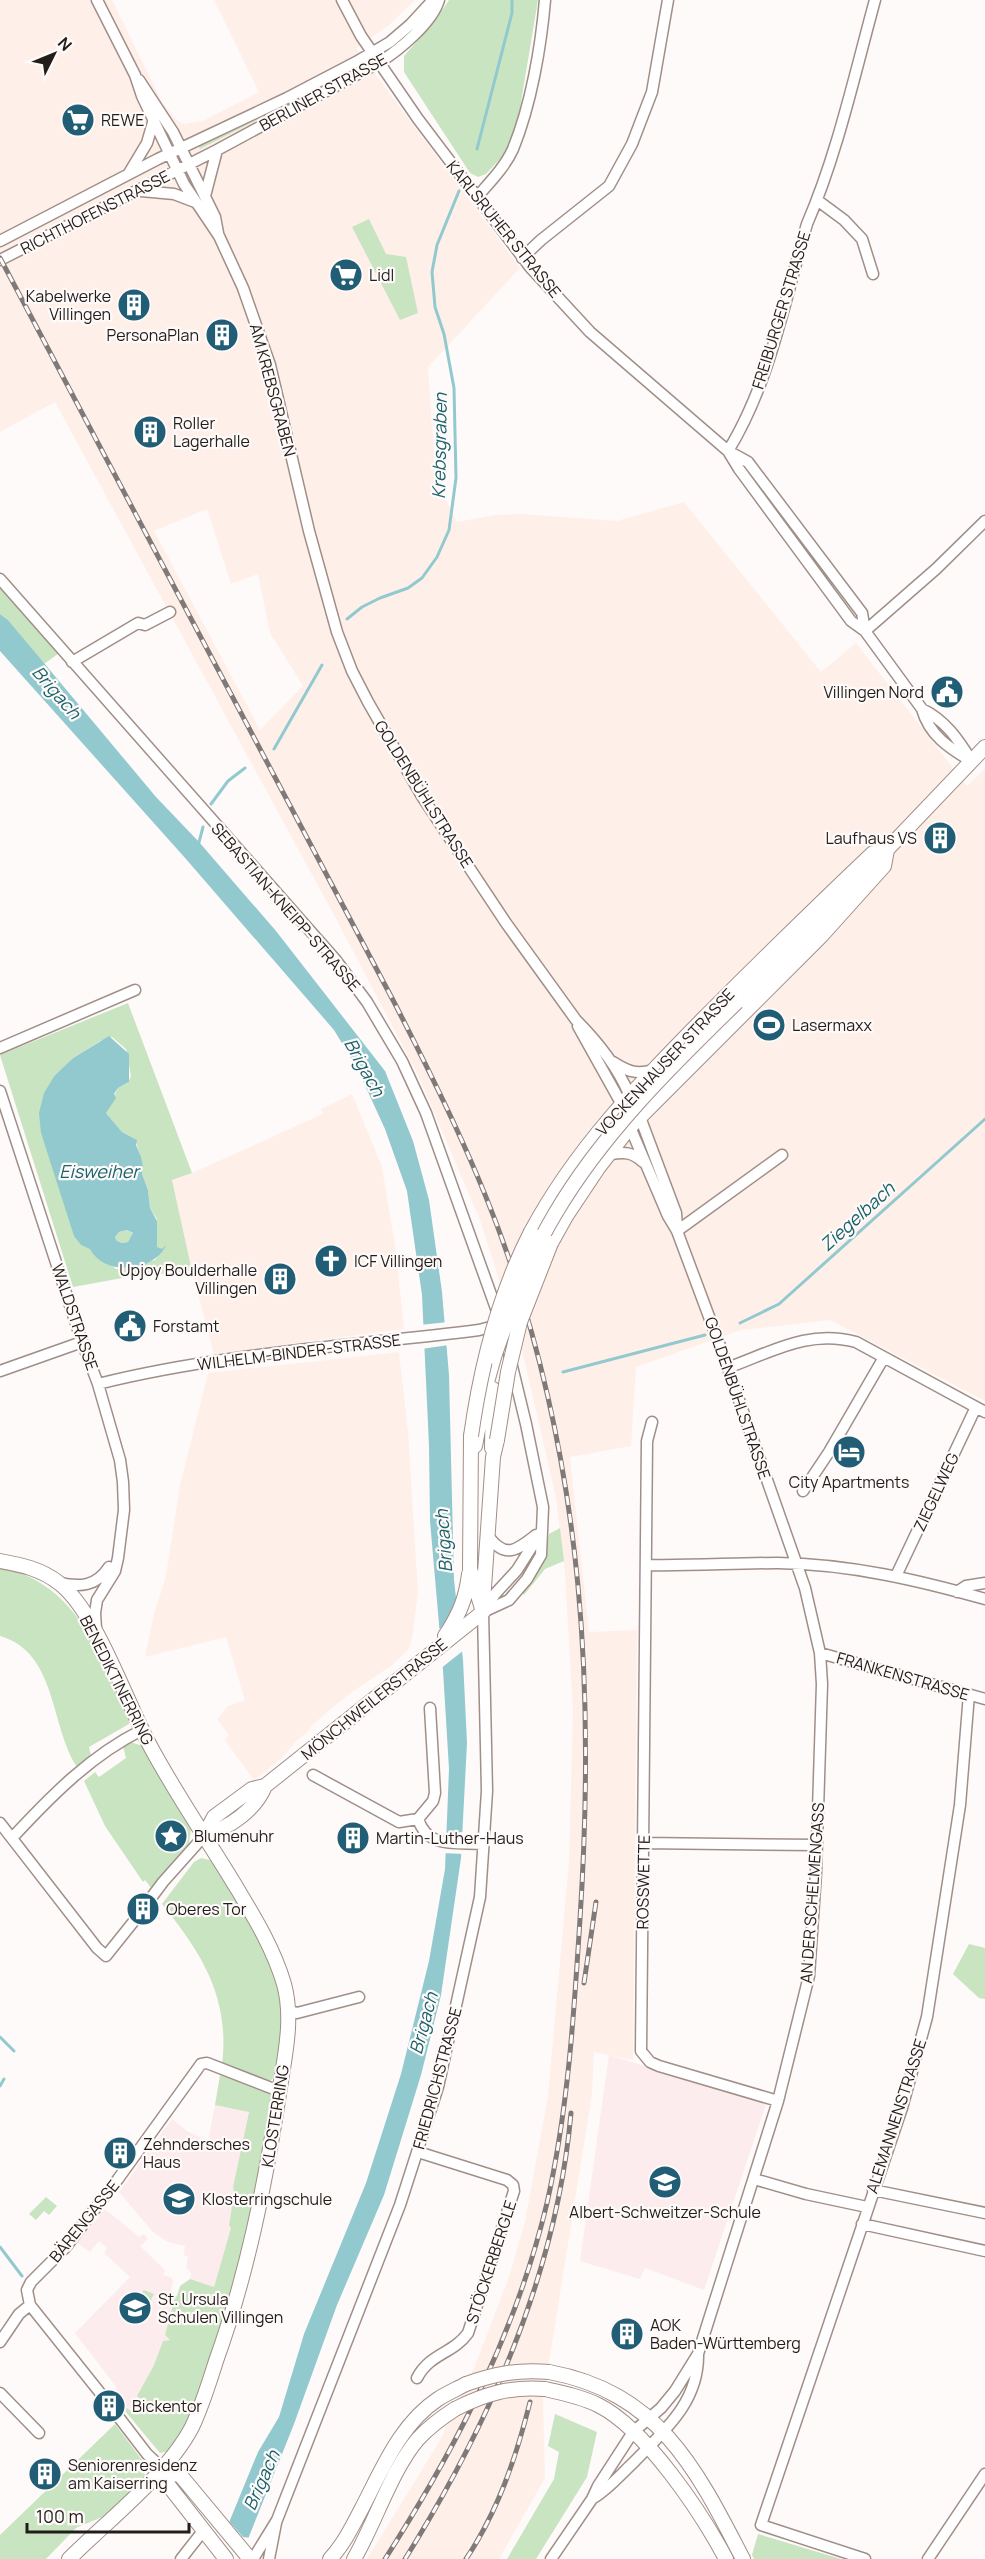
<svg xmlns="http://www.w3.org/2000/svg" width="985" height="2559" font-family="Manrope,sans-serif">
<rect width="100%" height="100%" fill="#fefaf9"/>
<path fill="#ffefe9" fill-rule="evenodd" d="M0 0H112L163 104 178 121 185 124 205 120 259 92 214 0H415L388 26 356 48 520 268 428 367 436 480 457 522 495 515 521 514 617 521 684 502 821 672 856 643 967 786 985 769V1401L830 1320 741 1330 636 1367 631 1446 570 1457 589 1632 637 1630 633 2060 594 2052 592 2094 543 2400 545 2478 499 2559H367L439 2442 474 2368 508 2280 525 2222 548 2096 569 1862 573 1712 565 1573 556 1498 523 1354 480 1220 419 1077 341 928 55 402 0 432ZM207 509 231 584 258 574 270 633 303 686 260 730 154 531Z
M352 1094 382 1167 396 1252 404 1329 214 1354 192 1271 172 1180 192 1173 323 1114 321 1109Z
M399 1352 408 1432 418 1593 412 1639 408 1650 391 1666 349 1694 311 1726 309 1731 296 1741 282 1758 254 1780 224 1739 229 1735 217 1719 228 1706 245 1700 226 1637 145 1657 154 1614 166 1576 180 1485 208 1373Z"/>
<path fill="#fdeced" d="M609 2055 766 2104 704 2290 645 2268 640 2279 580 2261Z
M215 2105 249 2111 233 2187 234 2194 229 2224 231 2228 214 2287 190 2279 191 2273 186 2267 188 2257 184 2255 185 2246 168 2242 153 2232 119 2192 172 2119 187 2131 208 2141Z
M105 2209 139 2237 144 2234 148 2239 140 2246 165 2270 163 2275 171 2277 173 2282 170 2294 176 2296 165 2335 170 2340 163 2342 154 2365 137 2396 143 2402 133 2413 127 2408 122 2413 109 2396 117 2388 75 2333 130 2277 104 2253 107 2248 99 2241 90 2252 77 2243Z"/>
<path fill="#c9e4c1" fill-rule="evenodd" d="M449 0H538L520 108 509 149 486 174 478 177 470 173 404 72V56L437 18Z
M351 68 353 71 200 149 198 145Z
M369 219 386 254 406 257 418 313 400 320 352 227Z
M0 579 62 651 44 664 8 620 0 614Z
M128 1003 192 1173 172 1180 192 1271 128 1277 73 1287 0 1055ZM112 1037 126 1049 131 1076 128 1083 118 1088 106 1113 122 1132 135 1139 143 1166 142 1174 148 1190 150 1208 157 1219 156 1248 162 1250 166 1246 155 1260 122 1269H116L88 1247 54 1169 41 1133 55 1075 73 1058 100 1041Z
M127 1230 134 1234 128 1242 122 1243 117 1241 115 1237 119 1232Z
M560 1528 564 1561 545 1569 524 1595 522 1592C534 1573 545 1556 549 1534Z
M0 1567C79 1584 100 1656 130 1721L129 1724 89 1747 91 1756 77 1767C50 1726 57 1652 0 1636Z
M130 1742 143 1746 191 1830 189 1843 151 1888 145 1880 143 1882 105 1826 84 1781 95 1772 99 1777 126 1758 123 1746Z
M201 1858 210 1860 215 1866C256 1928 290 1974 280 2052 279 2063 279 2075 270 2081L222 2065C230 1998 203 1955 162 1904L194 1862Z
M969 1944 985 1948V1999L979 1998 953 1974Z
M220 2075 273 2093 271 2110C256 2190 240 2269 215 2347 203 2384 192 2420 169 2451L160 2453 125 2411 127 2408 133 2413 143 2402 137 2396 154 2365 163 2341 170 2340 165 2335 175 2297 177 2296 180 2286 190 2279 214 2287 231 2228 229 2225 234 2194 233 2187 249 2112 215 2105Z
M46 2197 57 2206 49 2215 44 2211 36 2220 29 2214Z
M144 2290 154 2294 147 2307 136 2298Z
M555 2414 597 2432 587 2477 536 2559H507L554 2479 559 2452 548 2446Z
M115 2424 145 2464 140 2468 147 2477 109 2514 76 2528 46 2559H0V2535Z
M758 2534 841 2559H754L752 2555Z"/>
<path fill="#92c9cf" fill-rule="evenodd" d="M0 614 8 620 156 797 199 842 276 931 385 1071 413 1141 429 1200 442 1292 449 1375 454 1580 463 1660 467 1743 461 1858 441 1995 421 2075 384 2195 337 2305 294 2424 240 2559H214L258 2452 279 2417 304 2334 366 2183 401 2074 429 1961 445 1869 449 1769 443 1670 430 1521 429 1446 422 1295 407 1191 385 1129 357 1068 334 1030 186 859 0 651Z
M109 1036 129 1054V1082L118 1088 114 1094 116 1098 106 1113 122 1132 137 1140 136 1145 141 1157 143 1166 142 1174 148 1190 150 1208 157 1221V1247L162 1249 166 1245C155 1272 104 1277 90 1249L81 1245 74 1236 41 1133 39 1113 44 1093 55 1075 73 1058ZM127 1230 133 1233 128 1242 122 1243 117 1241 115 1237 119 1232Z"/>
<path fill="#fefaf9" d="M448 1322 449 1345 421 1349 420 1325Z
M452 1617 460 1618 464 1650 440 1669 436 1632Z
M466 1832 464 1854 442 1853 443 1833Z
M227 2519 243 2537 251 2538 244 2559H211Z"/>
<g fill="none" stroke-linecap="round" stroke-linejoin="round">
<path stroke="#92c9cf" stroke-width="3" d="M477 149 512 13V0
M347 619 362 607 380 598 408 588 422 578 437 557 449 530 456 478 454 388 444 334 435 307 432 272 437 245 459 191
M274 749 322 665
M211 804 228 781 245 768
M198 846 203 827
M740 1323 779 1304 985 1119
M563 1372 705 1335
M0 2037 14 2051
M0 2086 4 2079
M0 2247 22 2276"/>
<path stroke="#ddd9d8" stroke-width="10" stroke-dasharray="10 5" stroke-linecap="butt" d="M138 1916 148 1902"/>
<g stroke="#a08f88" stroke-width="13">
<path id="minor" d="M97 0 135 75 142 96 184 184 219 236 243 288 270 365 309 531 337 632 352 671 368 702 423 798 506 923 576 1020C597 1041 617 1066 629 1094
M342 0 361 36 418 119 530 267 590 332 728 451 748 462 862 613 865 631
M139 80 173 132 215 217 218 233
M129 173 147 143 154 119
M141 191 174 194 195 202
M205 196 217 150
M477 197C489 183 505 167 513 149 531 105 541 47 545 0
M817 200 844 220 862 239 873 274
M0 241 158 159 287 98 356 62 390 42 411 24 433 0
M522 258 541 240 609 186 632 144 652 92 668 0
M0 260 217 150 380 62C399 50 432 23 439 0
M728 451C770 383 785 299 807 224 837 155 855 73 875 0
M728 451 739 469 851 621 865 631 922 709C929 735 949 748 971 761
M0 579 335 959 367 1002 402 1061 426 1113 498 1314
M865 631 936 569 985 521
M72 662 138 623 145 625 170 612
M922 709C945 720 958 739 971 760
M578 1026 621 1103
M0 1048 135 990
M613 1062C627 1071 636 1075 653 1070
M0 1091 82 1342 98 1384 120 1460 123 1482 124 1510 118 1558 115 1571 97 1600 95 1613 96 1629
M640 1117 676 1213 677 1228
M611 1154C625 1152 632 1152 643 1162
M677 1231 782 1155
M727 1368C772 1352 808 1329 856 1342L985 1412
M0 1371 82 1342
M98 1384C222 1353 352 1346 479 1330L498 1325
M652 1422 647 1441 641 2051 650 2062 659 2066 778 2101
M803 1491 829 1452 883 1359
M489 1537C506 1560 518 1549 536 1535
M646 1565C690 1566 734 1563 778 1563 849 1564 918 1580 985 1599
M896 1576 976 1407
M59 1583C80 1587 96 1587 109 1567
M957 1592 966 1586 985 1583
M483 1611 495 1594 517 1570 541 1532
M483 1612 509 1600 527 1579 541 1555 543 1507 526 1424 503 1329
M820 1653 985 1699
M313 1775 399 1822 418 1819C428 1849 455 1842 483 1844
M418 1819 433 1801 435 1793 430 1708
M0 1823 97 1948 106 1956 138 1916
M12 1838C50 1797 91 1755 142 1730
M643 1843 816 1845
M148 1902 163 1882 204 1836
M288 2011 297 2013 359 1997
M754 2179 806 2194 867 2207
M873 2190 985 2213
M862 2224 985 2251
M0 2342 19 2314 30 2305
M417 2378C430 2353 453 2354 468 2333L514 2191 513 2185 507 2180 418 2152
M0 2393 39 2433
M105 2399 30 2305 27 2290 31 2282 65 2248 118 2179 201 2064 207 2063 279 2091
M114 2411 147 2454 162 2468
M592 2499C609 2489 620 2475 634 2462 664 2431 699 2402 698 2354L778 2101 809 1976 816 1873 822 1684 820 1653 805 1588 720 1346 677 1231 668 1216 630 1127
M181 2559 203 2531
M253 2559 277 2520 400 2205 438 2087 480 1897 487 1791 483 1612
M269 2559 276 2523
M551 2559 592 2499 598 2486 633 2432 661 2408 675 2391 698 2354
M865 2559 761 2525 902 2108 927 2017 960 1805 969 1694
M928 2559 985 2474"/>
</g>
<g stroke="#a08f88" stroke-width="16">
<path id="major" d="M737 1002 814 926 985 747
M531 1232C577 1146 641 1082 709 1013 763 959 817 906 873 853L887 850
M551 1243 566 1216 598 1168 630 1127 822 935 884 866 887 850
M471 1436 470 1569 483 1612
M475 1446 487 1382 494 1357
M492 1448 493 1389
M0 1561C22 1565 41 1569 59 1583 95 1610 125 1698 147 1740 174 1792 208 1840 238 1890 256 1920 274 1950 284 1984 294 2020 284 2059 279 2094 265 2185 247 2275 216 2361 209 2383 202 2406 192 2427 167 2475 107 2521 69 2559
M483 1602 493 1457 497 1440
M445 1636C459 1615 466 1599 469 1574
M204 1836 214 1817 252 1789 265 1786 483 1612
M204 1836C228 1828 255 1811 265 1786
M549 2372C658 2392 696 2468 743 2559
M545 2389C563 2393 582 2397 598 2405 646 2429 701 2512 726 2559
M162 2468 181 2476 250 2559
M162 2468 169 2486 226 2559
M330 2559C344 2544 353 2525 362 2508 382 2470 400 2424 438 2399 447 2393 457 2389 466 2384
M354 2559C375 2523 392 2469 418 2439 429 2427 441 2418 455 2409"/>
</g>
<use href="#minor" stroke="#fff" stroke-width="10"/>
<use href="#major" stroke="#fff" stroke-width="14"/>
<g stroke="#7f7977" stroke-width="5">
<path id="rail" d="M0 258 394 1002C436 1084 478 1168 508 1256 583 1476 595 1688 580 1919 574 2014 568 2110 547 2203 516 2333 456 2448 385 2559
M584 1983 596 1902
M405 2559C489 2425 557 2272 571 2113
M466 2559C498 2511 516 2458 530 2402"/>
</g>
<use href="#rail" stroke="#fefaf9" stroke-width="3" stroke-dasharray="9" stroke-linecap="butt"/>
<g stroke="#a08f88" stroke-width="16" stroke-linecap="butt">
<path id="major-bridge" d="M494 1357C511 1308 528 1259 555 1214 602 1134 670 1067 737 1002
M471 1436C481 1365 498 1296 531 1232
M497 1440 508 1372 520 1322 551 1243
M466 2384C494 2374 519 2369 549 2372
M455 2409C484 2394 512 2386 545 2389"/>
</g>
<use href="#major-bridge" stroke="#fff" stroke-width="14"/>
</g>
<defs>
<g id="supermarket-disc" transform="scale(1.725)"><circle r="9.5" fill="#215e75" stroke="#fefaf9"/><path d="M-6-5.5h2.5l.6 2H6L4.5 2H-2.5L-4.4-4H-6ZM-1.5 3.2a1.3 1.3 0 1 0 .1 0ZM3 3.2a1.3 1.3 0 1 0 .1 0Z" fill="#fff"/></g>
<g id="building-disc" transform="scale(1.725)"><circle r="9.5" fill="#215e75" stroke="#fefaf9"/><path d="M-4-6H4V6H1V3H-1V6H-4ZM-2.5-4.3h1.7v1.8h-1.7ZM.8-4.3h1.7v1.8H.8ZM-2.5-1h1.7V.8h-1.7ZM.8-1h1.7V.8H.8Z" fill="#fff"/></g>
<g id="civic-disc" transform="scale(1.725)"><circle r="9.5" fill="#215e75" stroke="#fefaf9"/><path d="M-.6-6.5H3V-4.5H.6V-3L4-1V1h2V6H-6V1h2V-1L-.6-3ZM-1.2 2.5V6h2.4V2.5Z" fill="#fff"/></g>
<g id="stadium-disc" transform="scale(1.725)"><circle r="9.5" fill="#215e75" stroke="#fefaf9"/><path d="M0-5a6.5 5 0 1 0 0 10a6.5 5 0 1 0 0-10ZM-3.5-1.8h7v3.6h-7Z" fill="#fff"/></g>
<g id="church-disc" transform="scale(1.725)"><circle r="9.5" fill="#215e75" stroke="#fefaf9"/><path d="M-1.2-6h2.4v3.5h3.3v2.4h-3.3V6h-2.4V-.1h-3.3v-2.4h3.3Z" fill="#fff"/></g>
<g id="hotel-disc" transform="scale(1.725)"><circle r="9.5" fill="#215e75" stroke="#fefaf9"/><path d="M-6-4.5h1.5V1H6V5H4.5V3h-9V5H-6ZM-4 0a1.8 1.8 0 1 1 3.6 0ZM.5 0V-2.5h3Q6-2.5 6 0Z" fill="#fff"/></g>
<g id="sight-disc" transform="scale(1.725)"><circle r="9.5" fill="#215e75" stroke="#fefaf9"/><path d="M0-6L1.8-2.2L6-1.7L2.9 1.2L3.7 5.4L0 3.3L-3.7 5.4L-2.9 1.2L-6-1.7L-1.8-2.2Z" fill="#fff"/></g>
<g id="school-disc" transform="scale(1.725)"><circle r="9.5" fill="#215e75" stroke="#fefaf9"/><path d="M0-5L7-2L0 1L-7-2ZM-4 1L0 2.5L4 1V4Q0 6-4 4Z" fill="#fff"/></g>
</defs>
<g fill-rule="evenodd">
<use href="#supermarket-disc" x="78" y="120"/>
<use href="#supermarket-disc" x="346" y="275"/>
<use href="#building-disc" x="134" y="305"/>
<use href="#building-disc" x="222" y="335"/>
<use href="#building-disc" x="150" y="432"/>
<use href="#civic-disc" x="947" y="692"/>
<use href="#building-disc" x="940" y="838"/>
<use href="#stadium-disc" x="769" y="1025"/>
<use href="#church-disc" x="331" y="1261"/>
<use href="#building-disc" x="280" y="1279"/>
<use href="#civic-disc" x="130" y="1326"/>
<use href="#hotel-disc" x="849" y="1452"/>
<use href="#sight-disc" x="171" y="1836"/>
<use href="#building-disc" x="353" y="1838"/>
<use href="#building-disc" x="143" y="1909"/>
<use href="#building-disc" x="120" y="2153"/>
<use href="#school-disc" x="665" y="2182"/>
<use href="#school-disc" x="179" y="2199"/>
<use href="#school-disc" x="135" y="2308"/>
<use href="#building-disc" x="627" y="2334"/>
<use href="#building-disc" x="109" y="2406"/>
<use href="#building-disc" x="45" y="2474"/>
</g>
<g text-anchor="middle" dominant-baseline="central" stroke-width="4.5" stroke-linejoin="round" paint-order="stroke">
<g font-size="16" fill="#231d1a" stroke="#fefaf9">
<text transform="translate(323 92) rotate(-29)">BERLINER STRASSE</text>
<text transform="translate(95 212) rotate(-27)">RICHTHOFENSTRASSE</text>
<text transform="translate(504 229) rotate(51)">KARLSRUHER STRASSE</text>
<text transform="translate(781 310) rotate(-73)">FREIBURGER STRASSE</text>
<text transform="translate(273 390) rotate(75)">AM KREBSGRABEN</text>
<text transform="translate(424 794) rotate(58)">GOLDENBÜHLSTRASSE</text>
<text transform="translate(286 907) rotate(49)">SEBASTIAN-KNEIPP-STRASSE</text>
<text transform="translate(665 1062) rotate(-47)">VOCKENHAUSER STRASSE</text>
<text transform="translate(75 1317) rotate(71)">WALDSTRASSE</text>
<text transform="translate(299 1352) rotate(-7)">WILHELM-BINDER-STRASSE</text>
<text transform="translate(738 1398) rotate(71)">GOLDENBÜHLSTRASSE</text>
<text transform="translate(936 1492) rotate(-65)">ZIEGELWEG</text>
<text transform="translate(903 1676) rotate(16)">FRANKENSTRASSE</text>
<text transform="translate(117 1680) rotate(63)">BENEDIKTINERRING</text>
<text transform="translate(374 1699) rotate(-39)">MÖNCHWEILERSTRASSE</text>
<text transform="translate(643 1882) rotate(-89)">ROSSWETTE</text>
<text transform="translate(812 1893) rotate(-86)">AN DER SCHELMENGASS</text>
<text transform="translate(437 2078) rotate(-75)">FRIEDRICHSTRASSE</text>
<text transform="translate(275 2116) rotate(-81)">KLOSTERRING</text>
<text transform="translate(896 2116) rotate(-72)">ALEMANNENSTRASSE</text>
<text transform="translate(84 2221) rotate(-51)">BÄRENGASSE</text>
<text transform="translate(491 2262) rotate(-72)">STÖCKERBERGLE</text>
</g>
<g font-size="16" fill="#231d1a" stroke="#fefaf9" text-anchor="start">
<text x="101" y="120">REWE</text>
<text x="369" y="275">Lidl</text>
<text x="111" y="296" text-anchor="end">Kabelwerke<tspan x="111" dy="18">Villingen</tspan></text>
<text x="199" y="335" text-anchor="end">PersonaPlan</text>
<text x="173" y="423">Roller<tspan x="173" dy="18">Lagerhalle</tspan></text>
<text x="924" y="692" text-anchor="end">Villingen Nord</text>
<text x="917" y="838" text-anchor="end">Laufhaus VS</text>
<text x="792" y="1025">Lasermaxx</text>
<text x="354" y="1261">ICF Villingen</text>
<text x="257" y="1270" text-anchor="end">Upjoy Boulderhalle<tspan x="257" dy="18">Villingen</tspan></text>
<text x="153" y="1326">Forstamt</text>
<text x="849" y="1482" text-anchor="middle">City Apartments</text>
<text x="194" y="1836">Blumenuhr</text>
<text x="376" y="1838">Martin-Luther-Haus</text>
<text x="166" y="1909">Oberes Tor</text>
<text x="143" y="2144">Zehndersches<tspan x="143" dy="18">Haus</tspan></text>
<text x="202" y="2199">Klosterringschule</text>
<text x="665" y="2212" text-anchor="middle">Albert-Schweitzer-Schule</text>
<text x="158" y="2299">St. Ursula<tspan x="158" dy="18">Schulen Villingen</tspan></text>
<text x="650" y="2325">AOK<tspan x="650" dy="18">Baden-Württemberg</tspan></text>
<text x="132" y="2406">Bickentor</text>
<text x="68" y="2465">Seniorenresidenz<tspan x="68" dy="18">am Kaiserring</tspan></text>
</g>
<g font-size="18" font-style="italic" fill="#1a636a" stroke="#fefaf9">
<text transform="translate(439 446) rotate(-89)">Krebsgraben</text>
<text transform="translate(57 692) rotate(49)">Brigach</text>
<text transform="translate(365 1067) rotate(61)">Brigach</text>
<text x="99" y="1171">Eisweiher</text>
<text transform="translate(857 1216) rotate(-42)">Ziegelbach</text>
<text transform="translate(443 1541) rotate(-94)">Brigach</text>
<text transform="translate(423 2023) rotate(-75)">Brigach</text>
<text transform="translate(261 2480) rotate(-66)">Brigach</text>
</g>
</g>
<g transform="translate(54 54) rotate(47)" stroke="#fefaf9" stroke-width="4.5" paint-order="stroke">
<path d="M0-4.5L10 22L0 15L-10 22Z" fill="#231d1a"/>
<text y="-9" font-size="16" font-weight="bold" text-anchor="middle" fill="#231d1a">N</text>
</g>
<path d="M27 2523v9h162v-9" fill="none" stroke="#231d1a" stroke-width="3"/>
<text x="36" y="2523" font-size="18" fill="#231d1a" stroke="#fefaf9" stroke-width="4.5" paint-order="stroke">100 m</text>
</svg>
